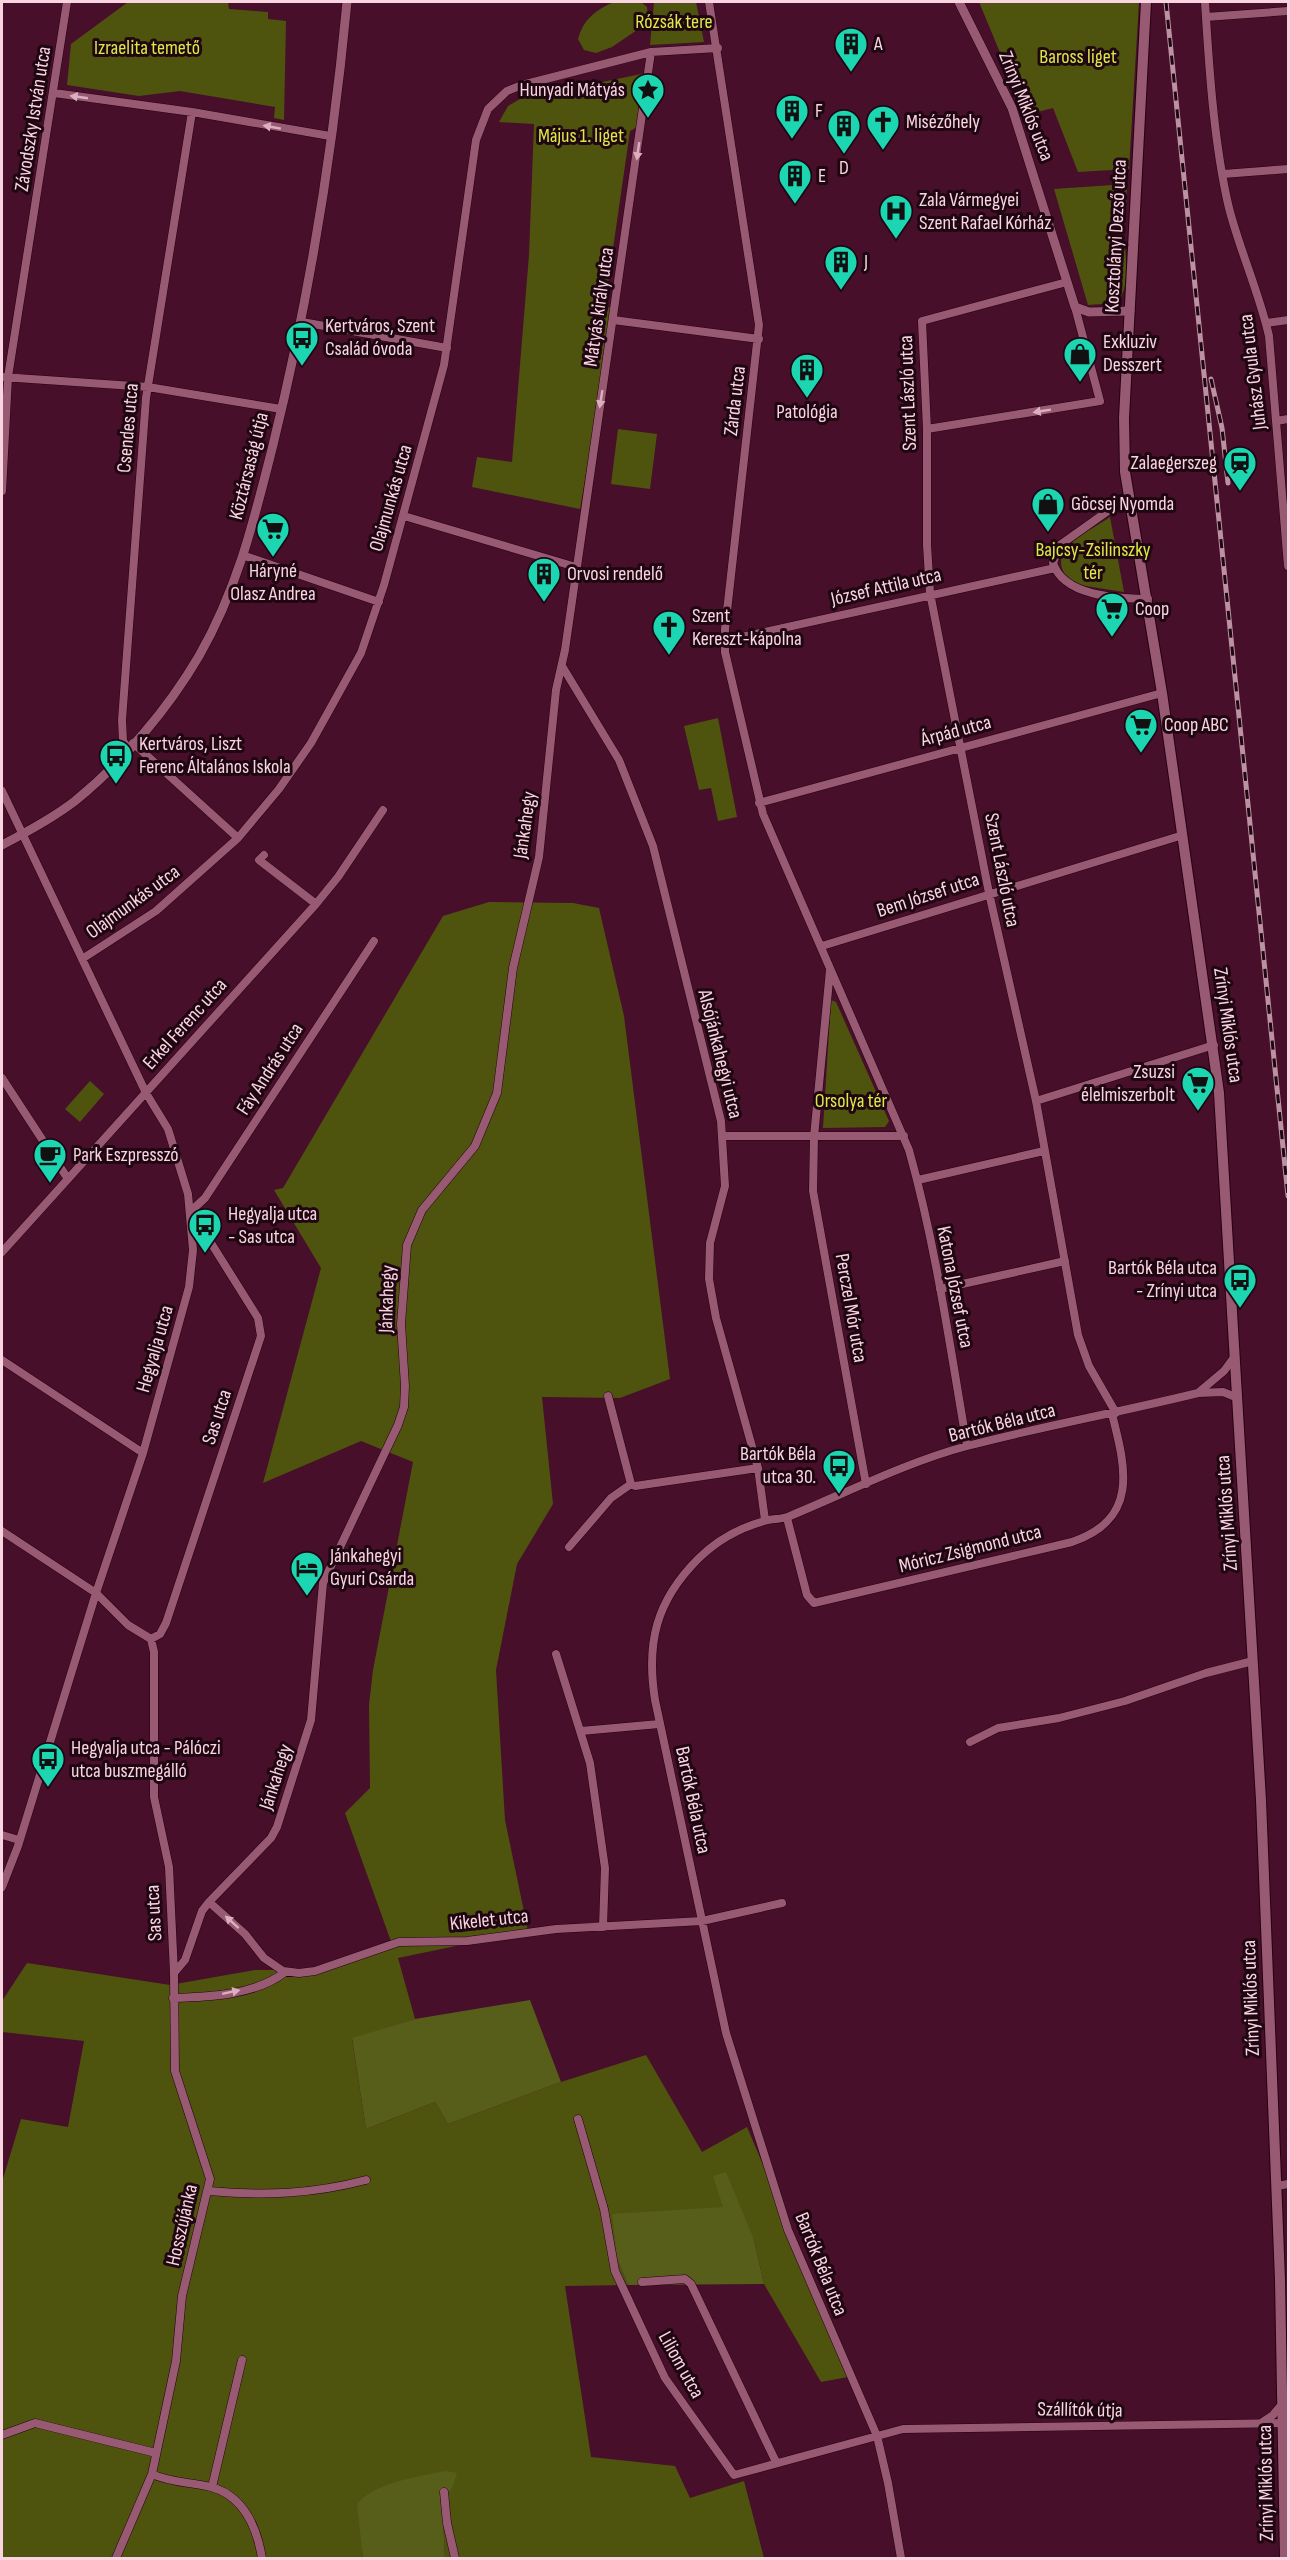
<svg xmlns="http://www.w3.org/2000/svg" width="1290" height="2560" font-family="'Sofia Sans Condensed',sans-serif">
<rect width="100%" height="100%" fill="#470f2a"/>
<path fill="#4e540e" d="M128 2H228L229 9 268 12V19L286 21 284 120 274 118 275 107 180 91 139 96 67 85 71 44Z
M614 2H641L647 7 648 18 640 28 612 47 596 53 584 50 578 39C583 20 595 10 614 2Z
M654 2H696L704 42 650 45Z
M979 2H1139L1129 169 1078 172 1053 108 1026 115Z
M646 73 639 126 630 131 604 311 615 303 580 509 472 487 477 457 512 462 529 255 534 124 499 122 508 106 520 99Z
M1127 184 1126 214 1121 216C1123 241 1134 283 1117 303L1088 305 1054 189Z
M618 429 657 434 650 489 611 484Z
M1110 517 1124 592 1073 584C1039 552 1086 534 1110 517Z
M718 718 737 817 718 821 711 788 699 790 684 726Z
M489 902 573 903 599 908 624 1016 670 1379 620 1398 542 1397 553 1504 517 1564 496 1670 505 1820 528 1931 398 1958 415 2019 352 2039 366 2129 435 2102 448 2124 561 2082 646 2055 702 2152 747 2127 853 2376 821 2382 764 2284 754 2240 723 2207 617 2258 628 2285 565 2286 591 2457 675 2466 690 2498 744 2481 764 2558H445L442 2499 362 2543 363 2558H2V2182L21 2119 68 2127 84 2041 2 2032V2001L27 1963 170 1985 255 1970H313L393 1947 345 1813 370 1788 369 1705 373 1670 413 1462 361 1441 263 1483 321 1268 274 1190 283 1188 443 916Z
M831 1000 836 1002 889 1121 885 1127 823 1128Z
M90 1081 104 1094 80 1122 65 1109Z"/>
<path fill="#575e1a" d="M530 2000 561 2082 448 2124 435 2102 366 2129 352 2038 415 2019Z
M726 2172 754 2240 764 2284 628 2285 617 2258 612 2214 723 2207 713 2176Z
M445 2471 457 2473 452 2488 442 2499 445 2558H363L357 2504C375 2482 418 2477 445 2471Z"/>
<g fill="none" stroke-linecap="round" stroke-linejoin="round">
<g stroke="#260012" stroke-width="9">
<path id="minor" d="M709 2 759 325 725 629V652L763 814 909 1150C936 1246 950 1347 967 1446
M1205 2C1209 67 1214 145 1229 208 1240 251 1259 292 1269 336L1288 566
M1206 17 1288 11
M54 93 192 112 330 136
M1223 174 1288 169
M1067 282 922 321 927 429V545L930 593 989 893 1036 1101 1078 1335 1089 1366 1116 1413
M613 320 759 339
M302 322 447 348
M1266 323 1288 320
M2 377 148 387 281 409
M1276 421 1288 419
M927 429 1100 401 1075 307
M2 491 8 377 67 2
M1129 496 1060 545 1053 563C1064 597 1118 598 1148 599
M404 516 576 567
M245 556 379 602
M724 641 1055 568
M562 666 619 760 653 846 721 1121 725 1186 710 1243 709 1279 716 1318 758 1468 765 1520
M133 743 238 838
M128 748 123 741 122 720 146 398 192 112
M2 791 146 1093 168 1129 188 1194 193 1250 189 1287 143 1453 96 1593 18 1846 2 1887
M759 803 1162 693
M264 855 259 860 316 904
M822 946 1183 835
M82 959 156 911 238 838 279 789 311 743 361 653 384 585 444 365 476 140 488 109 507 91 522 85 651 52 718 48
M830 970 814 1137 813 1191 866 1484
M2 1078 68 1179
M1036 1101 1214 1045
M723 1136H904
M918 1180 1044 1151
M2 1252 316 904 338 877 383 810
M940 1289 1065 1261
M2 1360 143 1453
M1199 1392 1224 1371 1235 1356
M608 1396 631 1484
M631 1484 635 1486 758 1468
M787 1518 807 1595 814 1603 1072 1542C1139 1519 1126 1469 1112 1414
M2 1531 96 1593 128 1625 151 1639 154 1652V1797L169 1867 174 1973 175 2071 210 2179 182 2296 176 2361 152 2474 116 2558
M569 1547 611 1498 631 1484
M151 1639 160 1634 166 1623 261 1336 258 1318 191 1211 205 1198 374 941
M556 1654 590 1763 605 1868 603 1927
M581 1731 659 1724
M970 1742 998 1728 1059 1718 1125 1701 1206 1673 1253 1661
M2 1835 19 1840
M209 1902 245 1934 264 1958 283 1971 299 1973 315 1971 399 1942 467 1941 556 1929 702 1921 782 1903
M174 1973 185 1960 202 1911 209 1902 271 1838 277 1827 311 1720 323 1583 398 1425 404 1407 405 1386 401 1324 407 1245 422 1210 475 1146 497 1093 513 968 539 857 556 690 565 650 651 52
M173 1998C209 1997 256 1995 285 1972
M578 2119 604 2209 615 2271 665 2378 734 2475 903 2429 1284 2423
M1277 2186 1288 2184
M209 2191C264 2196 313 2194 366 2180
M642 2282 685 2279 691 2284 776 2462
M1261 2423 1273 2415 1283 2403
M2 2435 35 2423 156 2453
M152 2474C171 2483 191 2482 211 2487 244 2496 257 2528 262 2558
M212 2487 242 2360
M444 2492 447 2523 455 2558
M901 2558 888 2483 877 2436 788 2230 726 2033 655 1700C646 1643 656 1601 698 1559 716 1541 739 1528 764 1521 772 1518 782 1520 790 1516 848 1492 907 1462 967 1446 1043 1426 1121 1412 1198 1393L1223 1392 1238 1398"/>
</g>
<g stroke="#260012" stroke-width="10">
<path id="tertiary" d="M959 2 1012 108 1075 307 1089 312 1130 311
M2 845C27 832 53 818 75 801 123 762 168 709 199 656 238 588 254 520 273 445 309 299 333 151 347 2"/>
</g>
<g stroke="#260012" stroke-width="12">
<path id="secondary" d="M1146 2 1124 418 1125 472 1162 693 1219 1093 1261 1800 1280 2280 1285 2558"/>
</g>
<use href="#minor" stroke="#985973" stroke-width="8"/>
<use href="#tertiary" stroke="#985973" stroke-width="9"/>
<use href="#secondary" stroke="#985973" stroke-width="10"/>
<g stroke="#bc91a2" stroke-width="5">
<path id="rail" d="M1166 2 1288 1196
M1211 379 1222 428 1228 483"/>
</g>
<use href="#rail" stroke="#1f0712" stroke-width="3" stroke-dasharray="9" stroke-linecap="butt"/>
</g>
<defs><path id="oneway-solid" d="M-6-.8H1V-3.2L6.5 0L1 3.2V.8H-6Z" transform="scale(1.5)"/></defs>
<g fill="#dcafc0">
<use href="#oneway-solid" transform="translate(79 97) rotate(-172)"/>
<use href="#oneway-solid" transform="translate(272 127) rotate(-170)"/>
<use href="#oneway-solid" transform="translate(638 151) rotate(98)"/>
<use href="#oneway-solid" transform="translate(601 399) rotate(99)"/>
<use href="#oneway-solid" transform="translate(1042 411) rotate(171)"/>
<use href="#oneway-solid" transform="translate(232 1922) rotate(-138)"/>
<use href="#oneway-solid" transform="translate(231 1992) rotate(-12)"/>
</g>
<defs>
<g id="building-pin" transform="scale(1.725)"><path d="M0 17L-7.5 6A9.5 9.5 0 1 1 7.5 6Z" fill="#1cd5b1" stroke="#1f0712"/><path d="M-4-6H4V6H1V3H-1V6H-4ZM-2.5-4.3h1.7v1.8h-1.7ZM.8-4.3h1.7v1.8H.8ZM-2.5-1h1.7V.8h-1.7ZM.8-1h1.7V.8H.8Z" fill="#111"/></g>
<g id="sight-pin" transform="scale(1.725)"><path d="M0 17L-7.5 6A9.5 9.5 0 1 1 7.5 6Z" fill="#1cd5b1" stroke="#1f0712"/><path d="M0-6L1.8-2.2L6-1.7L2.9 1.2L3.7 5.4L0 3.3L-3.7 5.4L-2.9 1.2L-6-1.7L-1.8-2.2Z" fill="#111"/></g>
<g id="church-pin" transform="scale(1.725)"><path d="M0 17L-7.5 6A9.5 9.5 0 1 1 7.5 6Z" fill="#1cd5b1" stroke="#1f0712"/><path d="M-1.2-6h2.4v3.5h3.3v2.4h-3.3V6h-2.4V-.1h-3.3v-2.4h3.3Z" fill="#111"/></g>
<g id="hospital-pin" transform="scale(1.725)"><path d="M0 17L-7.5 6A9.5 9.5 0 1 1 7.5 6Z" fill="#1cd5b1" stroke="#1f0712"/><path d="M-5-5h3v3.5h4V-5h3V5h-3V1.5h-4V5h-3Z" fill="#111"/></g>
<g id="bus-pin" transform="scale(1.725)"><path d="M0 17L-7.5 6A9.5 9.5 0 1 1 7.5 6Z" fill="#1cd5b1" stroke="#1f0712"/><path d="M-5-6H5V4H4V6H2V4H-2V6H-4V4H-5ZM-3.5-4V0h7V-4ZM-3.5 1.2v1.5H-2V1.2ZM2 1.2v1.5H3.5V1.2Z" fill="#111"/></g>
<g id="shop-pin" transform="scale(1.725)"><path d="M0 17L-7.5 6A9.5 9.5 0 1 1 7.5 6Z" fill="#1cd5b1" stroke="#1f0712"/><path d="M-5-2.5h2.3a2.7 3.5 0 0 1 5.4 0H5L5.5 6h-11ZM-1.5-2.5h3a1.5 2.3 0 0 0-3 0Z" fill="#111"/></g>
<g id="station-pin" transform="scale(1.725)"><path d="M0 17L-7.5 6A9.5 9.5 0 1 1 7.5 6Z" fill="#1cd5b1" stroke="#1f0712"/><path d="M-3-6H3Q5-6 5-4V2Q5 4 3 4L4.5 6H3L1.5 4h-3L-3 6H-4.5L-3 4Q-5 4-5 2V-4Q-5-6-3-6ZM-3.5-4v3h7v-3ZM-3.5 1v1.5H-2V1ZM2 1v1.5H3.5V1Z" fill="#111"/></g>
<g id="supermarket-pin" transform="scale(1.725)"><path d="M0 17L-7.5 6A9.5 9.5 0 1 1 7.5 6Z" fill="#1cd5b1" stroke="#1f0712"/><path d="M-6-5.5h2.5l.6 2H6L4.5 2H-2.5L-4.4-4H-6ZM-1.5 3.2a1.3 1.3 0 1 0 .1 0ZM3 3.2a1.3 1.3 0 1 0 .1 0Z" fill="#111"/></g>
<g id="cafe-pin" transform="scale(1.725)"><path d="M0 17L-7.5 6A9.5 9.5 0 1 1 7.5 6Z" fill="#1cd5b1" stroke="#1f0712"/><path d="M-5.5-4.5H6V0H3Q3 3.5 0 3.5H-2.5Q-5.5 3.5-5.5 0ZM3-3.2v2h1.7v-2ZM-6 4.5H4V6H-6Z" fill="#111"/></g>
<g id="hotel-pin" transform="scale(1.725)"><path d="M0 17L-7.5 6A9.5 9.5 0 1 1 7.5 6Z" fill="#1cd5b1" stroke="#1f0712"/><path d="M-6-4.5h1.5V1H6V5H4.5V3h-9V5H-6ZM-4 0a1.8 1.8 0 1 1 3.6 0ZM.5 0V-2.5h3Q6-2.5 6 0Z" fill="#111"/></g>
</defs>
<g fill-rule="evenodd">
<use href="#building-pin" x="851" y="44"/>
<use href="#sight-pin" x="648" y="90"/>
<use href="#building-pin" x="792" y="111"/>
<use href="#church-pin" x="883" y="122"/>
<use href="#building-pin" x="844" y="126"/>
<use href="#building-pin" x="795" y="176"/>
<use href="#hospital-pin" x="896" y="211"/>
<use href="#building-pin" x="841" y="262"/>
<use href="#bus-pin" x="302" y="338"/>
<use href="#shop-pin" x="1080" y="354"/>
<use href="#building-pin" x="807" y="370"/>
<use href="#station-pin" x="1240" y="463"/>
<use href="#shop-pin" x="1048" y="504"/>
<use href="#supermarket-pin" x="273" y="529"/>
<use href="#building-pin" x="544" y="574"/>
<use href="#supermarket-pin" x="1112" y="609"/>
<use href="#church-pin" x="669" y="627"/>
<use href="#supermarket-pin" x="1141" y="725"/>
<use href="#bus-pin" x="116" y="756"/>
<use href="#supermarket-pin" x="1198" y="1083"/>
<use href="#cafe-pin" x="50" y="1155"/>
<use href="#bus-pin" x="205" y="1225"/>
<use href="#bus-pin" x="1240" y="1280"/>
<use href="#bus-pin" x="839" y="1466"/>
<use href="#hotel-pin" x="307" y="1568"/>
<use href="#bus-pin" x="48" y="1759"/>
</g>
<g text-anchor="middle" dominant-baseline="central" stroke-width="6" stroke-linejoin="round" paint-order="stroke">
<g font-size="20" fill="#dcea47" stroke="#1f0712">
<text x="674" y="22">Rózsák tere</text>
<text x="147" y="48">Izraelita temető</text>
<text x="1078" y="57">Baross liget</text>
<text x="581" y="136">Május 1. liget</text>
<text x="1093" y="550">Bajcsy-Zsilinszky<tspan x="1093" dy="23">tér</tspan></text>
<text x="851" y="1101">Orsolya tér</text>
</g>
<g font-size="20" fill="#f9d4e1" stroke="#1f0712" text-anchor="start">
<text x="874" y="44">A</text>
<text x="625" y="90" text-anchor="end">Hunyadi Mátyás</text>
<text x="815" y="111">F</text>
<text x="906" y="122">Misézőhely</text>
<text x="844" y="168" text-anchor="middle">D</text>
<text x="818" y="176">E</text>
<text x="919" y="200">Zala Vármegyei<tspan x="919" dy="23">Szent Rafael Kórház</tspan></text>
<text x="864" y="262">J</text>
<text x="325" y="326">Kertváros, Szent<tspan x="325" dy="23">Család óvoda</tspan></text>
<text x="1103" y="342">Exkluziv<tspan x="1103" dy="23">Desszert</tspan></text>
<text x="807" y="412" text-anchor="middle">Patológia</text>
<text x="1217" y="463" text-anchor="end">Zalaegerszeg</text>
<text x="1071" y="504">Göcsej Nyomda</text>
<text x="273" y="571" text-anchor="middle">Háryné<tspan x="273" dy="23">Olasz Andrea</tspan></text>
<text x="567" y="574">Orvosi rendelő</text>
<text x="1135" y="609">Coop</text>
<text x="692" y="616">Szent<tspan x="692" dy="23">Kereszt-kápolna</tspan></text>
<text x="1164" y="725">Coop ABC</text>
<text x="139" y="744">Kertváros, Liszt<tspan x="139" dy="23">Ferenc Általános Iskola</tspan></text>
<text x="1175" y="1072" text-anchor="end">Zsuzsi<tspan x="1175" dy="23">élelmiszerbolt</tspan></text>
<text x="73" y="1155">Park Eszpresszó</text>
<text x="228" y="1214">Hegyalja utca<tspan x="228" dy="23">- Sas utca</tspan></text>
<text x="1217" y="1268" text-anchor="end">Bartók Béla utca<tspan x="1217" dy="23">- Zrínyi utca</tspan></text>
<text x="816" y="1454" text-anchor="end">Bartók Béla<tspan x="816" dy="23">utca 30.</tspan></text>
<text x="330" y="1556">Jánkahegyi<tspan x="330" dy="23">Gyuri Csárda</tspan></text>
<text x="71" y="1748">Hegyalja utca - Pálóczi<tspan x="71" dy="23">utca buszmegálló</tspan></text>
</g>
<g font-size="20" fill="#f9d4e1" stroke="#1f0712">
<text transform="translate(1026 106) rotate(68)">Zrínyi Miklós utca</text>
<text transform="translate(33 119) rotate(-81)">Závodszky István utca</text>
<text transform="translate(1116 236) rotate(-87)">Kosztolányi Dezső utca</text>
<text transform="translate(599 307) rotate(-82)">Mátyás király utca</text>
<text transform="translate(1253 372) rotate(-97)">Juhász Gyula utca</text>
<text transform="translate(908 393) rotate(-92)">Szent László utca</text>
<text transform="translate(735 401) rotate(-83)">Zárda utca</text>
<text transform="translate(128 428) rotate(-85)">Csendes utca</text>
<text transform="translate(249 466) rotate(-76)">Köztársaság útja</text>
<text transform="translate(391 498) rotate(-74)">Olajmunkás utca</text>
<text transform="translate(886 587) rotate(-13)">József Attila utca</text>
<text transform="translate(956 731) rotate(-15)">Árpád utca</text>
<text transform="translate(525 825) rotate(-82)">Jánkahegy</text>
<text transform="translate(1002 870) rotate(79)">Szent László utca</text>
<text transform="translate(928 895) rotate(-18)">Bem József utca</text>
<text transform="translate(133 902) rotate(-36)">Olajmunkás utca</text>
<text transform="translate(185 1024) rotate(-48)">Erkel Ferenc utca</text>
<text transform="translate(1228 1025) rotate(82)">Zrínyi Miklós utca</text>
<text transform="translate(720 1054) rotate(76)">Alsójánkahegyi utca</text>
<text transform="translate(270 1069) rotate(-57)">Fáy András utca</text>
<text transform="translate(955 1287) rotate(79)">Katona József utca</text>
<text transform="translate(387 1299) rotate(-88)">Jánkahegy</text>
<text transform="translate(851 1308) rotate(80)">Perczel Mór utca</text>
<text transform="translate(155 1349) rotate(-74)">Hegyalja utca</text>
<text transform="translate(217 1417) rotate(-72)">Sas utca</text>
<text transform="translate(1002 1423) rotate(-14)">Bartók Béla utca</text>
<text transform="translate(1227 1513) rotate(-94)">Zrínyi Miklós utca</text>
<text transform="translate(970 1549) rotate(-14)">Móricz Zsigmond utca</text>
<text transform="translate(276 1777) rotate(-72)">Jánkahegy</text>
<text transform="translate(693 1800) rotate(78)">Bartók Béla utca</text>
<text transform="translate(154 1913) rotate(-93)">Sas utca</text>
<text transform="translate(489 1920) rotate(-6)">Kikelet utca</text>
<text transform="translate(1251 1998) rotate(-92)">Zrínyi Miklós utca</text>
<text transform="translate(182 2225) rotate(-77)">Hosszújánka</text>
<text transform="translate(821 2264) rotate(68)">Bartók Béla utca</text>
<text transform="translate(681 2365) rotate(61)">Liliom utca</text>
<text transform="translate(1080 2410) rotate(1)">Szállítók útja</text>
<text transform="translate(1266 2483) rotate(-91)">Zrínyi Miklós utca</text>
</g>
</g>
<rect width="1290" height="2560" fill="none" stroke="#f9d4e1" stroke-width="6"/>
</svg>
